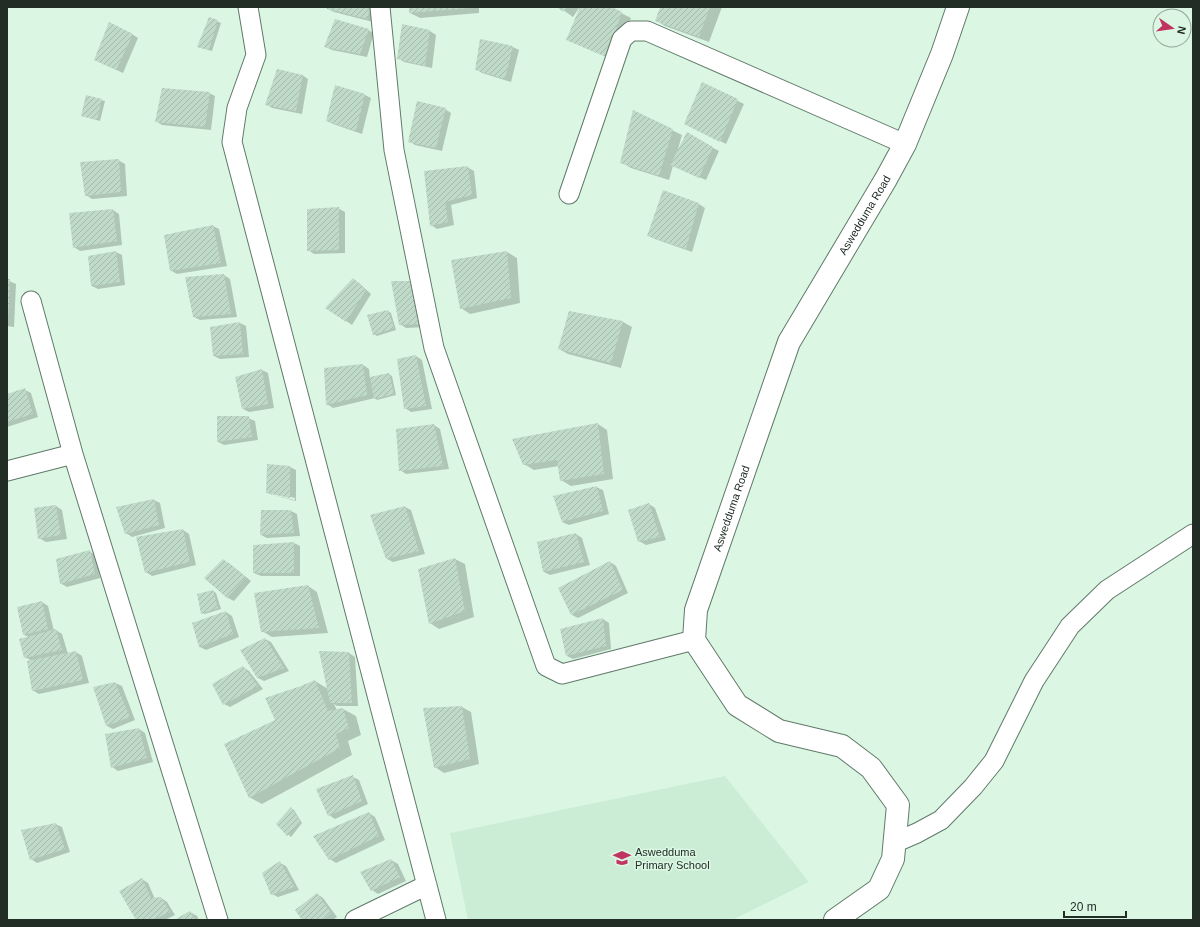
<svg xmlns="http://www.w3.org/2000/svg" width="1200" height="927" font-family="Arial,sans-serif">
<defs>
<pattern id="building-hatch" width="6" height="6" patternUnits="userSpaceOnUse"><rect width="6" height="6" fill="#bfdac8"/><path d="M-1 1l2-2M0 6l6-6M5 7l2-2" fill="none" stroke="#a4bbac"/></pattern>
</defs>
<rect width="100%" height="100%" fill="#dbf7e4"/>
<path fill="#cbedd6" d="M725 776 809 882 732 920H468L450 833Z"/>
<path fill="#0003" d="M328 7H376L373 22 334 12 328 9Z
M410 7H479V13L420 18 410 13Z
M559 7H609L631 18 616 61 579 8 573 17Z
M661 7H722L709 42 665 26 656 20Z
M210 18 221 23 212 51 198 47Z
M368 30 374 33 367 57 332 50 326 47Z
M430 31 436 35 432 68 404 62 398 58Z
M132 34 138 38 123 73 95 60Z
M513 47 519 50 511 82 482 73 476 69Z
M302 75 308 79 302 114 272 108 266 104Z
M703 83 744 104 726 144 692 127Z
M336 87 365 95 371 98 362 134 333 124 327 121Z
M209 93 215 96 211 130 162 125 156 121Z
M86 96 105 101 100 121 82 116Z
M445 109 451 113 442 151 415 145 409 141Z
M634 112 682 135 678 149H679L687 134 719 151 706 180 673 166 669 180 631 168 621 162Z
M118 160 125 164 127 196 92 199 86 195Z
M467 167 474 171 477 198 451 205 454 225 437 229 431 225 425 172Z
M699 204 705 208 692 252 655 239 648 235Z
M338 208 345 212V253L314 254 308 250Z
M113 210 119 214 122 245 80 251 74 247Z
M213 226 219 229 227 266 177 274 170 270Z
M116 252 122 255 125 285 98 289 92 286 89 257Z
M507 252 517 258 520 303 470 314 461 308Z
M224 275 230 279 237 317 200 320 194 317Z
M7 280 16 284 14 327 7 326Z
M353 280 359 283 371 294 352 325 346 321Z
M392 282 426 327 406 328 400 324Z
M388 311 391 313 396 330 377 336 374 334Z
M569 312 623 322 632 327 621 368 568 354 559 349Z
M240 323 246 326 249 357 220 359 214 356 211 328Z
M416 356 422 360 432 409 411 412 405 408Z
M363 365 369 369 370 378 389 374 392 376 396 395 377 400 375 398 333 408 327 404Z
M262 370 268 373 274 408 249 412 243 409Z
M25 390 31 393 38 417 7 427V395Z
M248 418 255 421 258 440 224 445 218 442Z
M598 424 607 430 613 479 571 486 561 480 559 466 534 470 524 464Z
M434 425 440 429 449 469 406 474 400 470Z
M290 467 296 470V501L272 495 295 500V498L272 493V495L267 492Z
M596 487 603 490 609 514 569 525 562 522Z
M154 500 160 503 165 528 132 537 126 533 117 508Z
M649 504 655 508 666 540 646 545 639 541Z
M56 506 62 510 67 539 46 542 39 538Z
M405 507 411 510 425 554 393 562 387 559Z
M291 511 297 514 300 536 267 538 261 535Z
M183 530 189 534 196 565 152 576 146 572Z
M576 534 582 538 590 565 550 575 544 572Z
M294 543 300 546V576H261L254 573Z
M90 552 96 555 100 578 67 587 60 583Z
M455 559 465 564 474 617 439 629 430 623 419 570Z
M223 560 230 564 251 581 234 601 228 598 206 578Z
M610 562 616 566 628 593 578 618 572 615Z
M308 586 317 592 328 633 272 637 262 631Z
M213 591 216 593 221 609 205 614 202 613Z
M42 602 48 606 54 631 56 630 62 634 68 654 76 652 82 656 89 683 39 694 32 690V661L25 657 29 637 24 635Z
M226 612 232 616 239 637 206 650 200 647 193 623Z
M603 619 609 623 611 649 573 659 567 656Z
M265 639 271 642 289 671 264 681 258 678 242 651Z
M349 653 355 657 358 706H337L334 704 337 710 343 709 356 716 361 735 348 741 352 755 262 804 249 797 277 720 315 681 328 689Z
M243 667 249 671 263 689 230 707 224 704Z
M115 683 122 686 135 720 113 729 107 726Z
M462 707 471 712 479 764 444 773 435 767Z
M139 729 145 733 153 762 118 771 112 767Z
M353 777 359 780 368 804 335 819 329 815Z
M291 808 294 810 302 823 291 837 277 824Z
M369 813 375 817 385 840 336 863 330 859Z
M55 824 62 827 70 852 37 863 31 859Z
M391 860 398 864 406 881 378 894 372 890Z
M280 863 286 866 299 890 278 897 272 894Z
M142 879 148 883 155 899 161 898 167 902 175 915 165 920H137Z
M317 894 323 898 337 917 333 920H303Z
M190 912 197 916 199 920H176Z"/>
<path fill="url(#building-hatch)" d="M327 7H370L367 19 327 9Z
M409 7H470V8L409 13Z
M557 7H567L563 12Z
M580 7H612L622 12 606 57 566 40Z
M660 7H710L699 37 655 21Z
M209 17 218 20 209 50 197 47Z
M335 19 369 29 360 54 324 47Z
M109 22 133 34 116 70 94 60Z
M402 24 430 30 425 66 397 59Z
M480 39 513 46 505 79 475 70Z
M277 69 303 75 296 111 265 105Z
M702 82 738 99 720 142 684 124Z
M335 85 365 94 356 131 326 121Z
M162 88 210 92 205 127 155 122Z
M86 95 102 99 97 120 81 116Z
M417 101 446 108 436 148 408 142Z
M633 110 673 129 659 176 620 163Z
M687 132 713 147 699 178 670 165Z
M119 159 121 192 85 196 80 162Z
M468 166 472 195 445 202 448 222 430 226 424 171Z
M663 190 699 203 686 249 647 236Z
M339 207V250L307 251V209Z
M113 209 117 241 73 248 69 213Z
M213 225 221 263 170 271 164 235Z
M116 251 120 282 91 286 88 256Z
M507 251 511 298 460 309 451 260Z
M224 274 231 314 193 317 185 277Z
M353 278 366 290 346 322 325 308Z
M7 279H10L8 323H7Z
M391 281H412L421 324 399 325Z
M388 310 394 328 373 335 367 315Z
M569 311 623 321 611 363 558 349Z
M240 322 243 354 213 356 210 327Z
M416 355 426 406 404 409 397 359Z
M363 364 367 395 326 405 324 368Z
M262 369 268 404 242 409 235 377Z
M389 373 394 394 374 399 370 377Z
M25 388 33 414 7 422V394Z
M217 416H249L252 437 217 442Z
M598 423 604 474 560 481 557 460 523 465 512 439Z
M434 424 443 466 399 471 396 429Z
M267 464 290 466V498L266 493Z
M597 486 603 511 562 522 553 496Z
M154 499 159 525 125 534 116 507Z
M649 503 660 537 638 542 628 510Z
M56 505 61 535 38 539 34 508Z
M405 506 419 551 386 559 370 515Z
M261 510H291L294 533 260 535Z
M183 529 190 562 145 573 136 537Z
M576 533 584 562 543 572 537 542Z
M294 542V573H253V545Z
M90 550 95 574 60 584 56 559Z
M455 558 465 611 429 624 418 569Z
M223 559 246 577 227 598 204 578Z
M610 561 623 590 571 615 558 588Z
M308 585 319 628 261 632 254 593Z
M213 590 218 608 201 614 197 594Z
M42 601 48 629 23 635 17 607Z
M226 611 233 634 199 647 192 623Z
M603 618 606 646 566 656 560 629Z
M56 629 62 650 24 658 19 639Z
M265 638 284 668 257 678 240 650Z
M76 651 83 680 32 691 27 661Z
M319 651 349 652 352 703H330Z
M243 666 258 686 223 705 212 684Z
M315 680 328 711 343 708 349 728 336 734 340 748 249 798 224 744 275 720 265 698 301 686Z
M115 682 130 717 106 726 93 687Z
M462 706 470 759 434 768 423 708Z
M139 728 147 758 111 768 105 734Z
M353 775 362 801 328 816 316 789Z
M291 807 300 821 287 836 276 824Z
M369 812 379 836 329 860 313 836Z
M56 823 65 849 30 860 21 830Z
M391 859 400 877 371 891 360 872Z
M280 861 294 887 271 895 262 873Z
M142 878 151 898 161 897 170 912 152 920H136L119 891Z
M317 893 331 913 323 920H302L295 910Z
M190 911 195 920H174Z"/>
<g fill="none" stroke-linecap="round" stroke-linejoin="round">
<g stroke="#607969" stroke-width="21">
<path id="street" d="M248 7 256 55 237 108 232 142 436 920
M380 7 394 150 434 348 546 666 562 674 694 640
M569 194 622 39 631 31H647L905 144
M31 301 73 454 218 920
M7 471 73 454
M894 843 917 833 941 820 973 787 994 761 1034 681 1070 626 1107 590 1193 534
M355 920 427 885"/>
</g>
<g stroke="#607969" stroke-width="24">
<g id="secondary">
<path id="s1" d="M835 920 879 889 893 859 898 805 871 768 842 746 779 731 737 705 694 640 696 610 789 342 886 179 905 144 942 54 958 7"/>
</g>
</g>
<use href="#street" stroke="#fff" stroke-width="19"/>
<use href="#secondary" stroke="#fff" stroke-width="22"/>
</g>
<defs>
<g id="school-bare" transform="scale(1.38)"><path d="M0-5L7-2L0 1L-7-2ZM-4 1L0 2.5L4 1V4Q0 6-4 4Z" fill="#c13361" stroke="#dbf7e4" stroke-width="2.5" paint-order="stroke"/></g>
</defs>
<g fill-rule="evenodd">
<use href="#school-bare" x="622" y="858"/>
</g>
<g text-anchor="middle" dominant-baseline="central" stroke-width="3" stroke-linejoin="round" paint-order="stroke">
<g font-size="11" fill="#222d26" stroke="#dbf7e4">
<text stroke="none"><textPath href="#s1" startOffset="877">Aswedduma Road</textPath></text>
<text stroke="none"><textPath href="#s1" startOffset="553">Aswedduma Road</textPath></text>
</g>
<g font-size="11" fill="#222d26" stroke="#dbf7e4" text-anchor="start">
<text x="635" y="852">Aswedduma<tspan x="635" dy="13">Primary School</tspan></text>
</g>
</g>
<rect width="1200" height="927" fill="none" stroke="#222d26" stroke-width="16"/>
<g transform="translate(1172 28) rotate(103)"><circle r="19" fill="#dbf7e4" stroke="#91a698"/>
<path d="M0-3L7 15L0 10L-7 15Z" fill="#c13361"/>
<text y="-6" font-size="11" font-weight="bold" text-anchor="middle" fill="#222d26">N</text>
</g>
<path d="M1064 911v6h62v-6" fill="none" stroke="#222d26" stroke-width="2"/>
<text x="1070" y="911" font-size="12" fill="#222d26" stroke="#dbf7e4" stroke-width="3" paint-order="stroke">20 m</text>
</svg>
